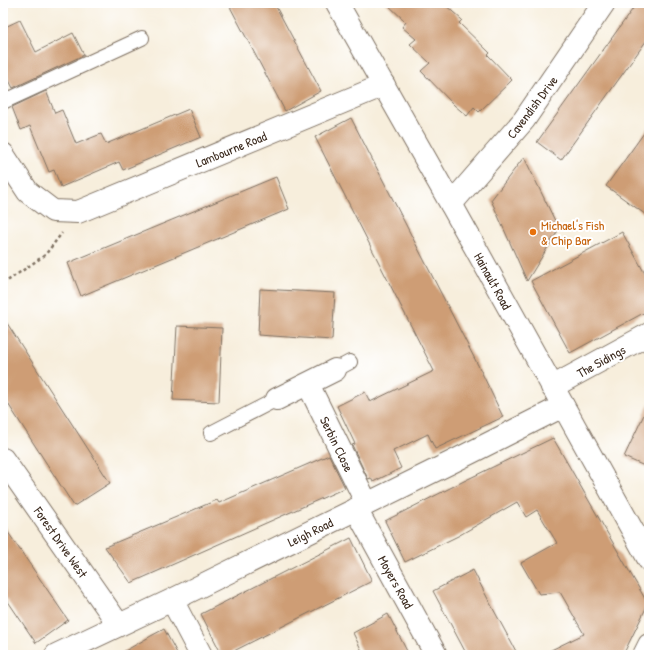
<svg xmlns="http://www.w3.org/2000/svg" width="652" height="658" font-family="'Patrick Hand',sans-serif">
<rect width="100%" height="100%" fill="#fff"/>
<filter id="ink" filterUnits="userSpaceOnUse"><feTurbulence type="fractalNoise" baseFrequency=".025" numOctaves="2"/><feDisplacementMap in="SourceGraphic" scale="8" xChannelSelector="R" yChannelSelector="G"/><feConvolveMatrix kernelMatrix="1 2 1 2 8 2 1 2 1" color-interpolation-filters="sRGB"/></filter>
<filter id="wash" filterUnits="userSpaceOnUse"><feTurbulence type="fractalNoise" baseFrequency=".012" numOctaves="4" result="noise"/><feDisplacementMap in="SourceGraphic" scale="16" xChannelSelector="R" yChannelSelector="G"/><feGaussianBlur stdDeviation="0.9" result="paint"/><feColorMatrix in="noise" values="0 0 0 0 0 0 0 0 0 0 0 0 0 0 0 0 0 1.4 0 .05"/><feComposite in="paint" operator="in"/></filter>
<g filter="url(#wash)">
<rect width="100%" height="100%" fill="#f7eedc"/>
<g id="blocks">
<path fill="#ce9d74" d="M228 3H274L321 91 285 111Z
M386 3H443L462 20 459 23 490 53 488 55 512 80 479 112 474 107 467 116 454 105 421 71 430 63 410 44 416 39 402 27 406 22Z
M637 3H649V37L561 160 537 142Z
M20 20 36 52 73 33 84 55 13 88 3 69V28Z
M46 91 55 113 62 110 76 144 101 134 106 144 189 109 201 137 123 170 119 162 61 187 54 170 49 172 30 126 21 130 12 107Z
M351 118 481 371 503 417 435 449 428 434 393 451 401 468 373 482 371 478 368 479 352 445 355 444 337 406 365 392 370 402 434 371 315 137Z
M649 126V217L606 186Z
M524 157 559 229 527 281 491 200Z
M276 177 289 209 81 296 68 263Z
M622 232 649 281V310L570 353 531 281Z
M260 289 335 293 332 340 258 335Z
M3 317 110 483 74 506 3 396Z
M177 326 222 328 219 402 173 400Z
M649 404V468L624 457Z
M553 438 648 604 623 655H541L584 634 560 592 539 594 521 563 557 543 537 510 526 517 517 502 458 536 405 562 385 521 466 480Z
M329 455 345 488 131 583 105 547 217 500 219 503Z
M3 525 68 620 36 643 3 594Z
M351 538 372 581 226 655H222L201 614Z
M473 570 490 603 518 655H467L433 591Z
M388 614 409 655H364L353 633Z
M164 629 178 655H118L151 636Z"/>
</g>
</g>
<g filter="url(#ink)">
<use href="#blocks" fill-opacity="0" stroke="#7d6f60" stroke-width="1"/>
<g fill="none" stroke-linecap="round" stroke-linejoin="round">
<g stroke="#7d6f60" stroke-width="16">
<path id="service" d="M3 102 142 38
M335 370 350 362
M211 433 277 399"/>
</g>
<g stroke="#7d6f60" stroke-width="24">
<path id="minor" d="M3 154 28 192 53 211 78 212 384 85
M451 204 524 120 604 3
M308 384 367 504
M552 387 649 334
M277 399 335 370
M3 459 119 625
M356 509 436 655
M172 600 201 655
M56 655 172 600 452 462 563 406
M644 655 649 645"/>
</g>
<g stroke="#7d6f60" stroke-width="24">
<path id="tertiary" d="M337 3 451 204 649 560"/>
</g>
<path stroke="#7d6f60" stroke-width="2.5" stroke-dasharray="3 3" stroke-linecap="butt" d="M3 284 45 255 62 233"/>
<use href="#service" stroke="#fff" stroke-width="14"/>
<use href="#minor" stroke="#fff" stroke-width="22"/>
<use href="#tertiary" stroke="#fff" stroke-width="22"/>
</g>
</g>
<circle fill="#e8710a" stroke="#fff" stroke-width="1.5" cx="533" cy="232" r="4"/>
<g text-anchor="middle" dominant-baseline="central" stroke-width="4" stroke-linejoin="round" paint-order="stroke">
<g font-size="13" fill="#3b2a1e" stroke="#fff">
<text transform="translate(532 107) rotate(-53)">Cavendish Drive</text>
<text transform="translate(231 149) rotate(-22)">Lambourne Road</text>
<text transform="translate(493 281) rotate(61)">Hainault Road</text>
<text transform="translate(601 361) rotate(-29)">The Sidings</text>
<text transform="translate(337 444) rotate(64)">Serbin Close</text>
<text transform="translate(310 532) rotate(-26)">Leigh Road</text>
<text transform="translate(61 542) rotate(55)">Forest Drive West</text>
<text transform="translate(396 582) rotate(61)">Moyers Road</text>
</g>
<g font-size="13" fill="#c56008" stroke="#fff" text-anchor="start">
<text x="541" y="225">Michael's Fish<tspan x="541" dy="15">&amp; Chip Bar</tspan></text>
</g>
</g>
<rect width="652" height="658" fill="none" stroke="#fff" stroke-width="16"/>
</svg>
